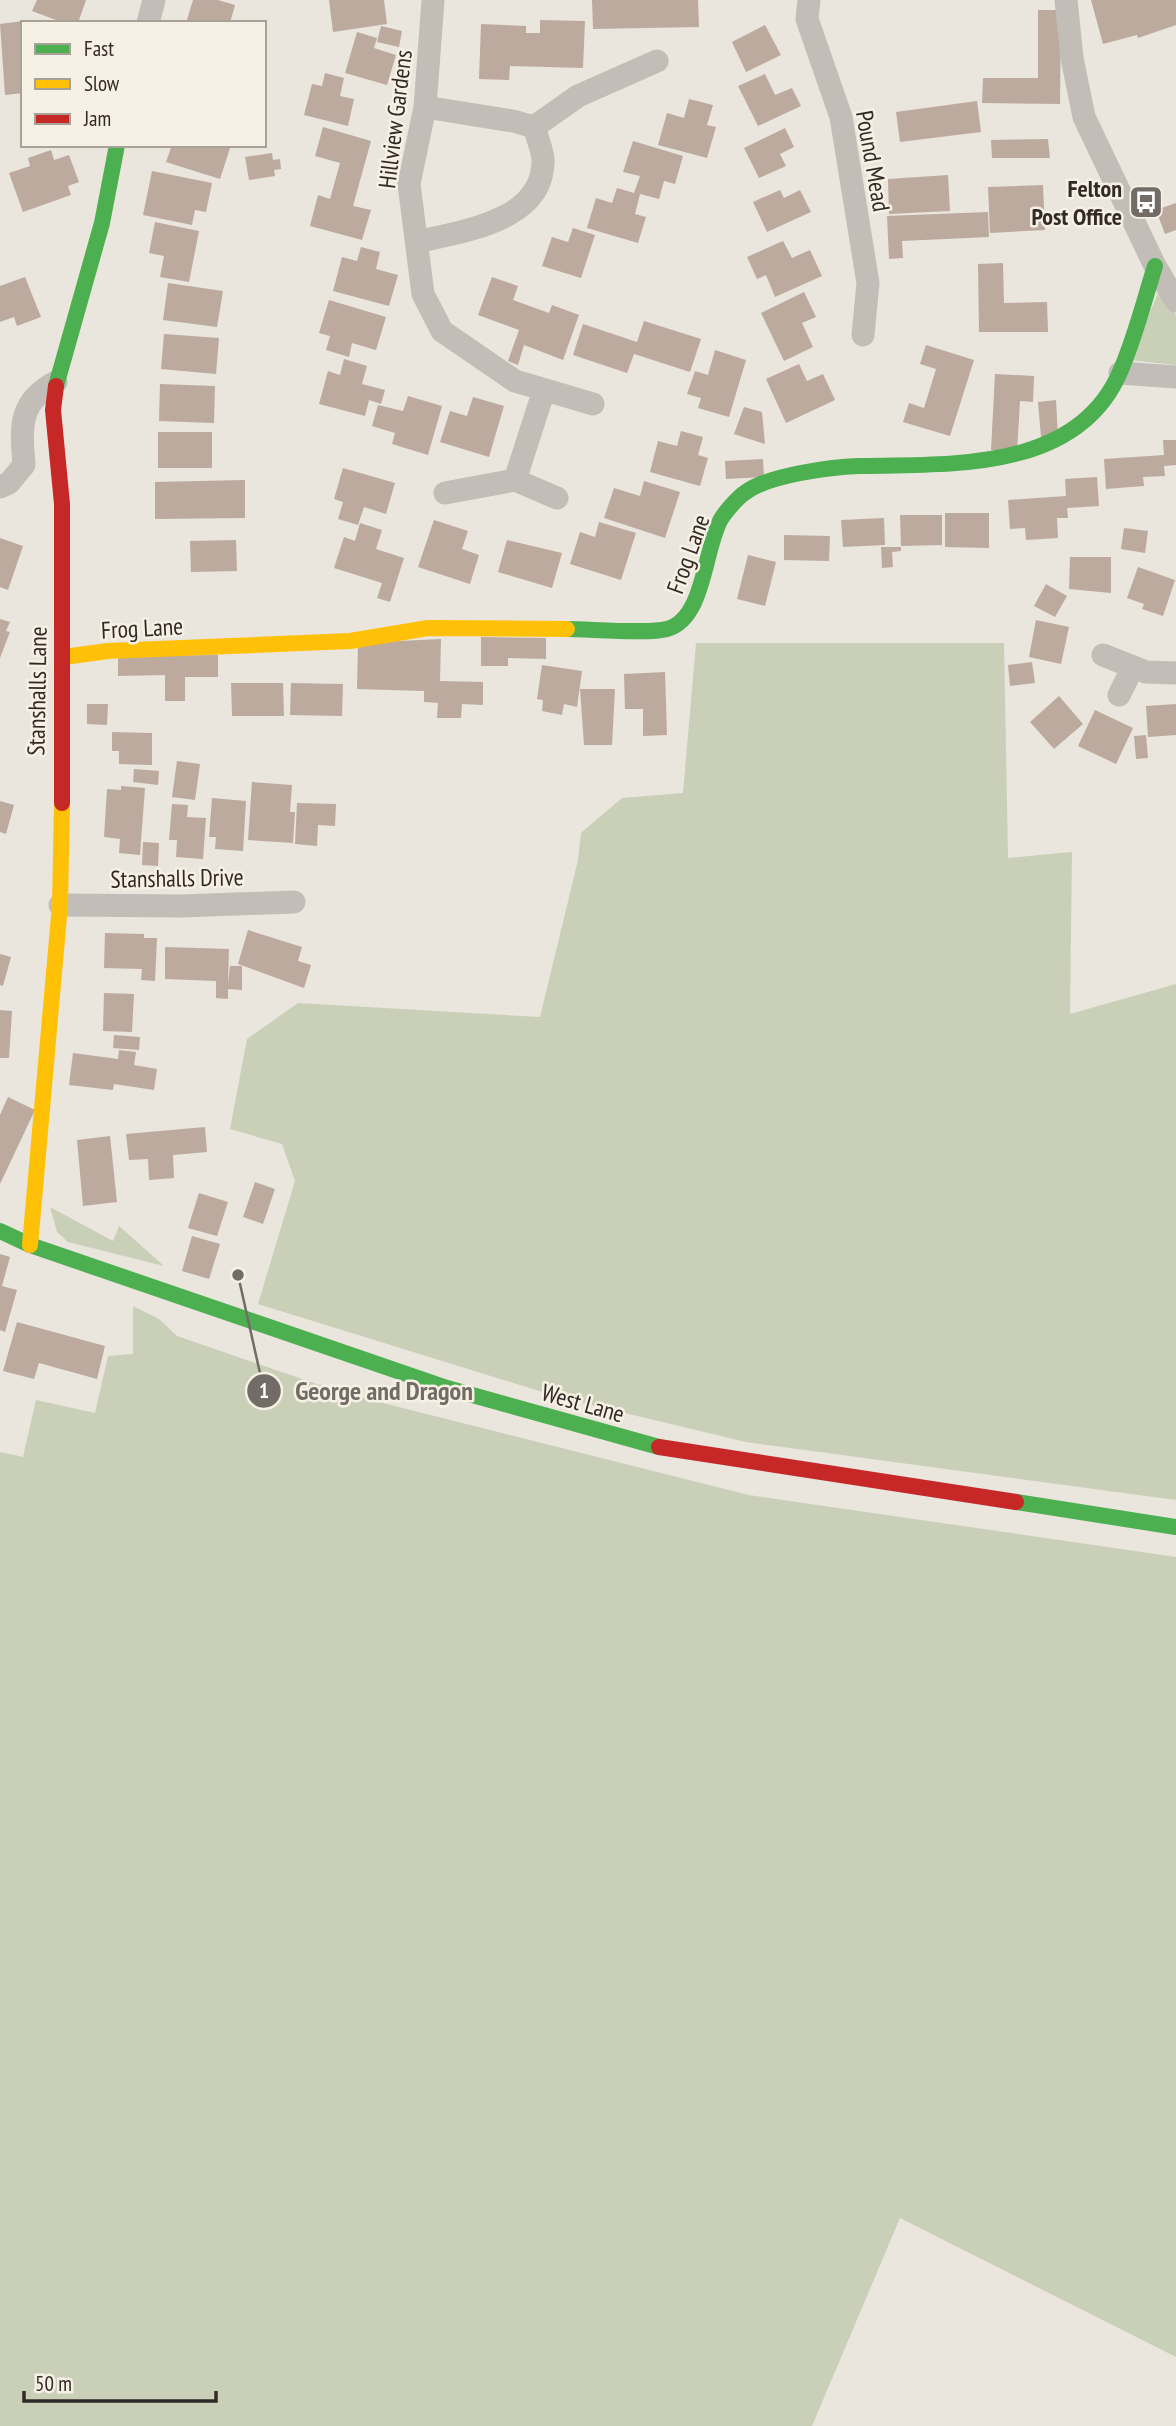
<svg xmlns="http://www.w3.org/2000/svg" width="1176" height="2426" font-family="'PT Sans Narrow',sans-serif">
<rect width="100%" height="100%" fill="#eae5dd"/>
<path fill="#cacfb8" d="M1160 289 1176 315V365L1129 360Z
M696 643H1004L1008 858 1072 852 1070 1014 1176 984V1500L746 1442 562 1398 258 1304 295 1181 282 1144 230 1129 247 1039 298 1003 540 1017 578 860 581 833 622 798 683 793Z
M50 1207 113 1241 119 1226 164 1266 68 1242 57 1232Z
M133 1306 159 1319 177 1336 343 1393 749 1495 1176 1557V2357L900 2218 812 2426H0V1452L23 1457 36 1400 95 1413 108 1356 133 1354Z"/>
<path fill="#bdaa9f" d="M37 0H86L78 23H64L32 11Z
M193 0H218L235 5 230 23H186Z
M329 0H384L387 24 333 32Z
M592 0H698L699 27 593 29Z
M1091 0H1176V25L1138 38 1137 35 1103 44Z
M1038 10H1061L1060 104 982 103 983 78H1038Z
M540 20 585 21 583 68 510 66 509 80 479 79 481 24 526 26V33H540Z
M23 21V93L5 95 0 24Z
M765 25 781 55 746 72 732 42Z
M381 26 402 31 399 47 377 42Z
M357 32 377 38 374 48 396 55 387 85 345 73Z
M325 73 344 78 340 96 354 99 348 126 304 115 312 84 322 86Z
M765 74 775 95 792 88 801 106 758 126 738 86Z
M689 99 713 105 707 125 716 127 707 158 658 145 667 113 684 118Z
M977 101 981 132 900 142 896 112Z
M323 127 371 141 353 206 371 210 362 240 310 226 318 195 330 199 340 163 315 156Z
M785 128 794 147 780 154 786 166 759 178 744 148Z
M1048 139 1050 158H992L991 140Z
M633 141 683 156 675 184 664 181 659 199 640 194 635 214 646 217 638 243 587 228 596 198 612 203 617 188 634 193 640 176 623 172Z
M172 145H231L220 179 166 162Z
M51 150 54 160 69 155 79 182 68 186 71 195 23 212 9 173 30 166 28 158Z
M272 153 273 160 280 159 281 169 274 170 275 176 249 180 245 157Z
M152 171 212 183 206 212 195 210 192 225 143 215Z
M948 175 950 211 889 214 888 179Z
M1043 185 1045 230 990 233 988 187Z
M780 190 784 198 800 190 811 212 767 232 753 202Z
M1176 203V230L1165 234 1156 210Z
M988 212 989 237 902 241 903 258 889 259 887 216Z
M155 222 199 231 189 282 160 277 164 256 149 253Z
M573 228 595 235 581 278 542 266 552 237 568 242Z
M783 241 792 258 810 250 822 276 775 297 766 275 757 279 747 257Z
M361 247 380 252 376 269 398 275 389 306 333 291 342 257 357 261Z
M1003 263 1004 303 1047 302 1048 332H979L978 264Z
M25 277 41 317 17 326 14 317 0 322V286Z
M492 277 518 286 513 300 549 313 552 305 579 315 563 360 524 345 518 365 508 361 519 330 478 315Z
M168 283 223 291 217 327 163 320Z
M804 292 816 317 802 323 813 347 784 361 761 313Z
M329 300 386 317 376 350 352 343 349 357 326 350 330 336 319 333Z
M644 321 701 339 690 372 634 354 627 373 573 355 583 324 637 342Z
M164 334 219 338 216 374 161 369Z
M926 345 974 360 950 436 903 422 909 403 924 408 936 369 920 364Z
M715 350 746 360 729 417 698 408 701 398 687 394 695 371 708 375Z
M344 359 367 366 362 384 385 390 381 404 369 400 365 416 319 404 328 371 340 375Z
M799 364 807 381 823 374 835 400 786 423 766 379Z
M995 374 1034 376 1033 402 1020 401 1017 452 991 450Z
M160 384 215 386 214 423 159 421Z
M408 396 442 406 428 455 392 444 395 433 372 426 378 405 403 411Z
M473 397 504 406 489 457 440 442 450 411 467 416Z
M1056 400 1058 436 1041 437 1038 402Z
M744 407 762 412 765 444 734 434Z
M681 431 703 437 698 455 708 458 700 486 650 472 658 441 677 446Z
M158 432H212V468H158Z
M1163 440H1176V465L1164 466 1165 476 1143 477 1144 486 1106 489 1104 459 1164 455Z
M763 459 764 477 726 479 725 461Z
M343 468 395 483 386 514 364 507 358 525 338 519 343 502 334 499Z
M1097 477 1099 506 1067 508 1068 518H1057L1058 538 1026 540 1025 528 1010 529 1008 500 1066 496 1065 479Z
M245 480V518L155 519V482Z
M644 481 680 492 665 538 604 518 614 488 640 496Z
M945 513H989V548L945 547Z
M900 515H942V545L901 546Z
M884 518 885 545 843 547 841 520Z
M434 520 468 531 462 549 479 555 470 584 418 567Z
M599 522 636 533 621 580 570 564 580 532 595 537Z
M360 523 382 530 376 549 404 558 390 602 377 598 382 583 334 568 344 537 355 541Z
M1124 528 1148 531 1145 553 1121 549Z
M784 535 830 536 829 561 784 560Z
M0 538 23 546 8 590 0 587Z
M236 540 237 571 191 572 190 541Z
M507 540 562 553 552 588 498 572Z
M881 547H901V551L892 552 893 567 882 568Z
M748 555 776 562 765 606 737 599Z
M1070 557H1111V593L1069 589Z
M1138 567 1175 580 1163 616 1142 609 1144 604 1127 598Z
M1046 584 1067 596 1055 617 1034 606Z
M0 619 10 622 6 631 10 632 0 658Z
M1036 620 1069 627 1061 664 1029 657Z
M481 637 546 638V659L508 658V666H481Z
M441 639 440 681 483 682V705L462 704 461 718H437L438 703 424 702V691L357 689 358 643Z
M218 655V677H185V701H165V675L118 676V656Z
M1032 662 1035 683 1010 686 1008 665Z
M542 665 582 671 577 707 564 704 562 715 542 711 543 700 537 699Z
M665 672 667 735 643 736V709H625L624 674Z
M231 683H283L284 716H232Z
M291 683 343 684 342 716 290 715Z
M580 689H615L612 745H584Z
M1059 696 1083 724 1054 749 1030 722Z
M87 704H108L107 725 87 724Z
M1176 704V735L1148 737 1146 706Z
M1095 710 1133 728 1116 764 1078 746Z
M112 732 152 733V765L119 764V751H112Z
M1146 735 1148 758 1136 759 1134 736Z
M177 761 200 764 195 800 172 797Z
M134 769 159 771 158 785 133 782Z
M252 782 292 785 290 812H295L293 843 248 840Z
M121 786 145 788 140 855 119 853 120 839 104 837 107 789 121 790Z
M212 798 246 801 243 851 215 849 216 837H209Z
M0 801 14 805 6 834 0 832Z
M297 803 336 804 335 826 318 825 317 846 295 844Z
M172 804 188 805 187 817 206 818 203 859 176 857 177 840H169Z
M143 842 159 843 158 866 142 865Z
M248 930 302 947 298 961 311 965 304 988 238 964Z
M105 933 144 934V938H157L155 981 141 980 142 969 104 968Z
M165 947 229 949 228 984 230 966H242V990L228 989V999L216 998V981L165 979Z
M0 954 11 957 3 986 0 985Z
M104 993 134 994 132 1032 103 1031Z
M0 1010 12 1011 9 1058H0Z
M114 1035 140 1037 139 1050 113 1048Z
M119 1050 136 1052 134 1065 157 1069 154 1090 114 1084 113 1090 69 1085 73 1053 118 1059Z
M8 1097 35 1110 0 1184V1115Z
M205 1127 207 1152 173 1155 174 1178 149 1180 148 1159 129 1160 126 1134Z
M110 1136 117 1202 83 1206 77 1140Z
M255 1182 275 1189 263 1224 243 1217Z
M199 1193 228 1202 217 1236 188 1228Z
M192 1236 220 1244 209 1279 182 1271Z
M0 1254 10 1257 2 1286 17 1290 5 1332 0 1330Z
M17 1322 105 1346 97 1379 39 1363 34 1379 3 1371Z"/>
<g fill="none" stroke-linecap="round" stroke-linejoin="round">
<path stroke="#c2bdb7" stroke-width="23" d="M433 0 425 107 409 184 423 294 442 331 515 381 593 404
M809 0 807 19 841 117 868 283 863 335
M1066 0 1072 58 1084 117 1155 266 1176 301
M148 23 154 0
M425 107 513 121 534 127 578 96 657 61
M417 242C461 231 545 222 543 159 542 149 537 137 534 127
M1120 373 1176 377
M515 480 544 390
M0 487 9 483 24 465C21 427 18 402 56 382
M445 493 515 480 557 498
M1103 655 1146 672 1176 673
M1119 695 1133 667
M60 905 181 906 294 902"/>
<path stroke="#4caf50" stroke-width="16" d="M56 386 102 223 117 145
M567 629C589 629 650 634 667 629 705 619 704 548 721 519 726 511 738 497 746 492 769 475 831 467 859 466 951 464 1077 472 1120 372 1135 338 1144 301 1155 266
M0 1231 30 1245 447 1388 659 1447
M1016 1502 1176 1527"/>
<path stroke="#ffc107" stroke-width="16" d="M64 657 108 651 350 641 428 628 567 629
M30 1245 60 905 62 803"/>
<path stroke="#c62828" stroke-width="16" d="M56 386 53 410 62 504V803
M659 1447 1016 1502"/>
</g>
<defs>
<g id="bus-square" transform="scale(1.75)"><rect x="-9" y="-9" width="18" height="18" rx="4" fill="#726b66" stroke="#f7f0e4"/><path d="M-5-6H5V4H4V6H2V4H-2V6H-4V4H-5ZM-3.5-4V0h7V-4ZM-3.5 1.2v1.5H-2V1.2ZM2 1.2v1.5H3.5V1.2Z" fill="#fff"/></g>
</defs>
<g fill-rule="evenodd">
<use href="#bus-square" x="1146" y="202"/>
</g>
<g text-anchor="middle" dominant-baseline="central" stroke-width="5" stroke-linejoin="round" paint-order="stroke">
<g font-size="24" fill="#322a26" stroke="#f7f0e4">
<text transform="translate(395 119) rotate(-83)">Hillview Gardens</text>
<text transform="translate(873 161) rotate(80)">Pound Mead</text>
<text transform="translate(688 554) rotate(-70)">Frog Lane</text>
<text transform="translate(142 628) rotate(-3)">Frog Lane</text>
<text transform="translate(37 691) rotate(-89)">Stanshalls Lane</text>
<text transform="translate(177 878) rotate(-1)">Stanshalls Drive</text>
<text transform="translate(583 1403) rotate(16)">West Lane</text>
</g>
<g font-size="24" font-weight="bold" fill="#322a26" stroke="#f7f0e4" text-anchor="end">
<text x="1122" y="188">Felton<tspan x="1122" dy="28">Post Office</tspan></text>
</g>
</g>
<path fill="none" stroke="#726b66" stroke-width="2.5" d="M238 1275L264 1391"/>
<g fill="#726b66" stroke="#f7f0e4" stroke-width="2.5">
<circle cx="238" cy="1275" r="7"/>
<circle cx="264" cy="1391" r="18"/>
</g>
<g font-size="21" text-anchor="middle" font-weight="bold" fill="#fff">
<text x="264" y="1398">1</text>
</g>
<g font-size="26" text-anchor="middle" font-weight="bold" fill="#726b66" stroke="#f7f0e4" stroke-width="5" stroke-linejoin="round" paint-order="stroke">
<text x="384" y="1400">George and Dragon</text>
</g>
<rect x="21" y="21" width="245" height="126" fill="#f7f0e4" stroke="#a8a198" stroke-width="2"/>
<rect x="35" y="44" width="35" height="10" fill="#4caf50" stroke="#a8a198" stroke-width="2"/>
<text x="84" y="56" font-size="21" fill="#322a26">Fast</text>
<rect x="35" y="79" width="35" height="10" fill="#ffc107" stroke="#a8a198" stroke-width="2"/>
<text x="84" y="91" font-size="21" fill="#322a26">Slow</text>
<rect x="35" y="114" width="35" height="10" fill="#c62828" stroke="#a8a198" stroke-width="2"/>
<text x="84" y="126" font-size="21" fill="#322a26">Jam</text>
<path d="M24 2391v10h192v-10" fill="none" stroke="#322a26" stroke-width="3.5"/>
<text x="35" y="2391" font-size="21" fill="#322a26" stroke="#f7f0e4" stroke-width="5" paint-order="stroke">50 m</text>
</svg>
